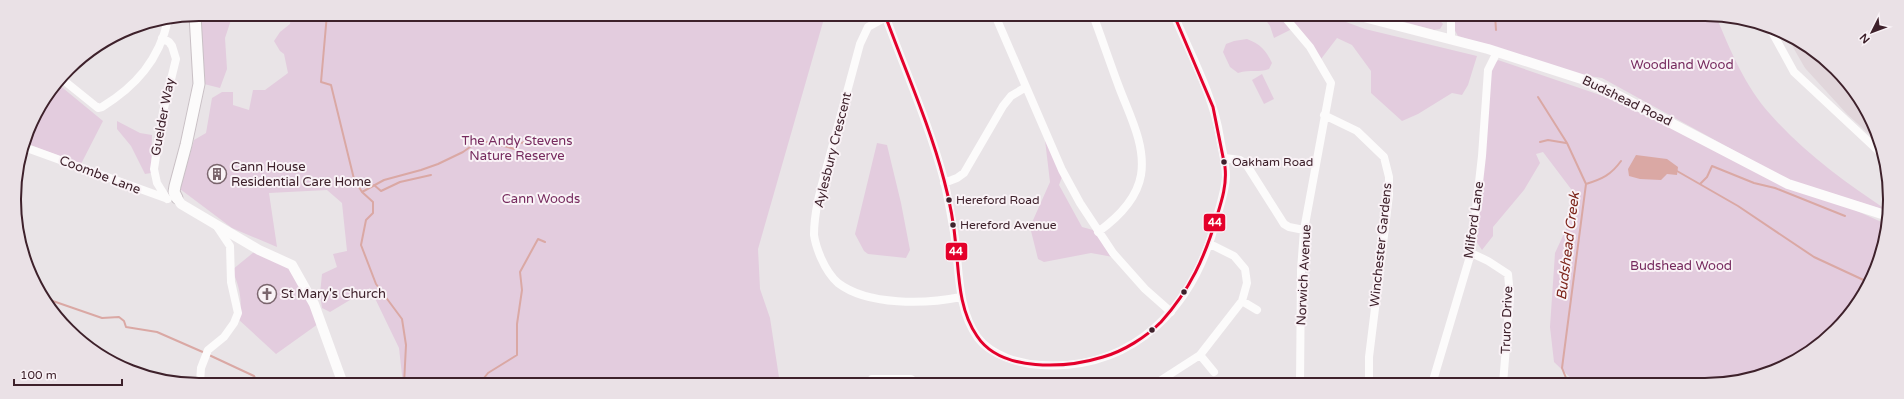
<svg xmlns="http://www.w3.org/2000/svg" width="1904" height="399" font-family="'Varela Round',sans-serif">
<rect width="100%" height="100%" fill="#e9e4e7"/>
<path fill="#e1d6db" d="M1786 35 1797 39 1852 86 1879 143 1847 114 1805 68Z"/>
<path fill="#e3ccde" d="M200 14H224L231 20 225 38 227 69 220 88 200 83Z
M291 14 825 15 758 249 760 289 770 318 780 384H403L399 348 370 288 330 312 322 308 320 294 322 274 337 267 333 254 347 251 342 203 327 190 269 193 277 247 232 228 180 189 194 140 206 133 212 98 222 92H233V105L249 110 253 90H265L288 73 284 54 280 51 274 41 280 32 290 24Z
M1262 15H1281L1292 29 1274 38 1270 26Z
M1285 15H1327L1365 29 1477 56 1468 85 1462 95 1452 93 1418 114 1402 121 1371 93V71L1352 45 1337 38 1321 59Z
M1379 15H1435L1443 24 1440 29 1434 30Z
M1455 15 1716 16C1730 50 1745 86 1770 114 1803 152 1846 183 1888 211L1786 179 1602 78 1582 75 1458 36 1454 29Z
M1247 39C1260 44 1266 50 1272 63L1269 69C1258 73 1251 69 1238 73L1230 67 1223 52 1226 44 1234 41Z
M1498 60 1600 95 1888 225 1871 281 1836 331 1786 366 1717 385 1577 384 1554 362 1550 327 1555 253 1568 225 1571 189 1543 152 1536 154 1540 163 1524 190 1493 227V236L1482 250 1474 238 1490 78 1493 66Z
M1262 74 1274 99 1264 104 1252 80Z
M58 84 103 121 81 164 25 143 28 128Z
M117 121 140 133 152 135 151 173 145 174 131 146 117 129Z
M1045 140 1062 177 1059 185 1082 227 1093 230 1113 257 1091 253 1044 262 1038 259 1030 227 1050 182Z
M877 143 887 145 901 203 910 250 906 258 868 254 864 251 855 234Z
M254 252C264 256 278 260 286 266 301 278 312 306 318 324L276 354 238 319C244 303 239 285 232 270Z"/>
<path fill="#daa8a4" d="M1636 155 1667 159 1678 167 1677 175 1667 174 1661 180 1640 179 1629 176 1628 169Z"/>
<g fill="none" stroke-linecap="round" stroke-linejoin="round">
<path stroke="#daa8a4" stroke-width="2" d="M327 14 321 82 331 85 354 179 362 192 373 202V213L366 220 361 245 376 284 402 319 406 345 404 384
M1495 15 1496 30
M1538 97 1567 143 1586 184 1562 368 1568 383
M1540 142 1548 140 1566 143
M507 146 539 139 550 142
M1677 171 1738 206 1814 257 1870 283
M1586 184C1602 179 1611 175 1621 161
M1700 184 1707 177 1712 166 1754 183 1775 188 1845 216
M374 185 381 191 400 182 431 175
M362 192 384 180 421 170 438 164 463 152 477 142H490L532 154
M47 299 102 318 119 317 124 321 126 327 157 332 205 353
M209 355 254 376 258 384
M480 383 488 373 517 355V324L522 290 520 272 538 239 545 242"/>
<g stroke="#c9c0c5" stroke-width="13">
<path id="secondary" d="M177 198 174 192 175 186 186 145 199 84 195 15"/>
</g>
<path stroke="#fcfbfb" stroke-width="8" d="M885 15C905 70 929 124 944 180 948 197 951 215 954 232 960 267 956 308 978 338 992 356 1020 364 1041 365 1135 371 1195 305 1216 220 1220 206 1225 191 1226 177 1226 163 1222 151 1220 138 1214 97 1190 53 1174 15
M995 15 1062 170 1080 203 1113 253 1145 289 1171 312
M1093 15C1102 39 1110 63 1119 87 1129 114 1146 145 1141 175 1137 199 1116 219 1098 232
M1283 15 1310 47 1331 83 1304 230 1301 270 1300 384
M886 17 868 27 860 44C850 81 840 118 830 155 823 181 814 208 814 235 815 242 818 251 821 258 825 267 830 276 838 283 868 306 926 304 961 297
M1771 30 1794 72 1884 156
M162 38 169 42 172 46 176 59 163 112 154 169 157 183 167 199
M1451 39V15
M62 79 98 108 102 107C136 86 159 60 168 20
M1324 115 1357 131 1384 157 1389 177V195L1369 357V384
M24 147 168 199
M1225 158 1240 160 1246 164 1284 224 1289 227 1304 230
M944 183 957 178 964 173 1003 106 1011 96 1026 87
M1471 253 1488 261 1508 274 1510 296 1503 384
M1242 301 1257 310
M1200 355 1214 372
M872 379H911L918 384
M200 383 201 368 208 350 224 337 234 323 238 313 231 282 230 246 216 225
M1155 384 1200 355 1242 301 1247 283 1245 269 1234 256 1210 244
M1432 384 1471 253 1482 156 1488 70 1497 52"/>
<path stroke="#fcfbfb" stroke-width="10" d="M1356 15 1488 49 1594 83 1788 184 1888 216
M177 198 181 204 259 250 292 265 314 304 343 384"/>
<use href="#secondary" stroke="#fcfbfb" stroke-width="11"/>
<g stroke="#f9f2f6" stroke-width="6">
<path id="bus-1" d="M885 15C905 70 929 123 944 180 950 202 954 224 956 247 959 277 959 310 977 336 1001 373 1067 368 1103 357 1124 351 1146 337 1161 322 1190 290 1205 257 1217 216 1222 200 1227 184 1225 167L1213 107 1174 15"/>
</g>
<use href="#bus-1" stroke="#e4002b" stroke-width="3"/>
</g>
<defs>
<g id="building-ring" transform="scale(1)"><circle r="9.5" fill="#f9f2f6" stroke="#7a656d" stroke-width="1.5"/><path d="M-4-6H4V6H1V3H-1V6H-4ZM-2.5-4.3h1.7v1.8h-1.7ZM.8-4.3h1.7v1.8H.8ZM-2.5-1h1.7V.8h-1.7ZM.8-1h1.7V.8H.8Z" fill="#7a656d"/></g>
<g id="church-ring" transform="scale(1)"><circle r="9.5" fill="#f9f2f6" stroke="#7a656d" stroke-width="1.5"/><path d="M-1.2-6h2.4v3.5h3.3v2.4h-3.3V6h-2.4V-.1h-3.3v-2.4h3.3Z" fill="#7a656d"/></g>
</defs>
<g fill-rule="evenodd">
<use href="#building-ring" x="217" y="174"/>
<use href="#church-ring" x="267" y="294"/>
</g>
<g fill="#3e212b" stroke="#f9f2f6" stroke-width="1.5">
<circle cx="1224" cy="162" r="3.5"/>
<circle cx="949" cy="200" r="3.5"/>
<circle cx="953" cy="225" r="3.5"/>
<circle cx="1184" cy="292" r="3.5"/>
<circle cx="1152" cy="330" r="3.5"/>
</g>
<g text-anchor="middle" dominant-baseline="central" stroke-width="4" stroke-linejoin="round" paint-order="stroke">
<g font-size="12" fill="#3e212b" stroke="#f9f2f6" text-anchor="start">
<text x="1232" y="162">Oakham Road</text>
<text x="956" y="200">Hereford Road</text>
<text x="960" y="225">Hereford Avenue</text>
</g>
<g font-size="13" fill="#762a5e" stroke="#f9f2f6">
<text x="1682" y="65">Woodland Wood</text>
<text x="517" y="141">The Andy Stevens<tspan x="517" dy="15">Nature Reserve</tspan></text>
<text x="541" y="199">Cann Woods</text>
<text x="1681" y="266">Budshead Wood</text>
</g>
<g font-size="13" fill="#3e212b" stroke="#f9f2f6">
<text transform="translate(1627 101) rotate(26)">Budshead Road</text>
<text transform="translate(163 117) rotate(-79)">Guelder Way</text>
<text transform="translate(833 150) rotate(-76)">Aylesbury Crescent</text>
<text transform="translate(100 175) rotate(21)">Coombe Lane</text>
<text transform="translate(1474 220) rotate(-82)">Milford Lane</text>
<text transform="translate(1381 245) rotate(-84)">Winchester Gardens</text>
<text transform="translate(1304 275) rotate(-87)">Norwich Avenue</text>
<text transform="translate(1507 320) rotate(-88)">Truro Drive</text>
</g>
<g font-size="13" fill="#3e212b" stroke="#f9f2f6" text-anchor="start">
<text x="231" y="167">Cann House<tspan x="231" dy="15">Residential Care Home</tspan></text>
<text x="281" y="294">St Mary's Church</text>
</g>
<g font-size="14" font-style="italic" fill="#7c2319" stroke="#f9f2f6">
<text transform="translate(1568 246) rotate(-83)">Budshead Creek</text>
</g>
</g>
<path d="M0 0H1904V399H0ZM199 21H1705A178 178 0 0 1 1883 199V200A178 178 0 0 1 1705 378H199A178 178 0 0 1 21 200V199A178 178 0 0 1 199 21Z" fill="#eae1e6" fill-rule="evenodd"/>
<path fill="none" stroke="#3e212b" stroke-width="2" d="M199 21H1705A178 178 0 0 1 1883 199V200A178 178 0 0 1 1705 378H199A178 178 0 0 1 21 200V199A178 178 0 0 1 199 21Z"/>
<g stroke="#f9f2f6" stroke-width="1.5">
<rect x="1203" y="213" width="23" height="19" rx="4" fill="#e4002b"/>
<rect x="945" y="242" width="23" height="19" rx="4" fill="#e4002b"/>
</g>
<g font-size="11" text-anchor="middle" font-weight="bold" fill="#fff">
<text x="1215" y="226">44</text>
<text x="956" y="255">44</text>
</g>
<g transform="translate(1872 32) rotate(228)" stroke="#f9f2f6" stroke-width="3" paint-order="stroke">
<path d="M0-3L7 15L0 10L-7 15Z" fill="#3e212b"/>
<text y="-6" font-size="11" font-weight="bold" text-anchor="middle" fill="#3e212b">N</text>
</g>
<path d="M14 379v6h108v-6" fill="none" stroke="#3e212b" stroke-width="2"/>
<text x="20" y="379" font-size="12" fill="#3e212b" stroke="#f9f2f6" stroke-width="3" paint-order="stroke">100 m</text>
</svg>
